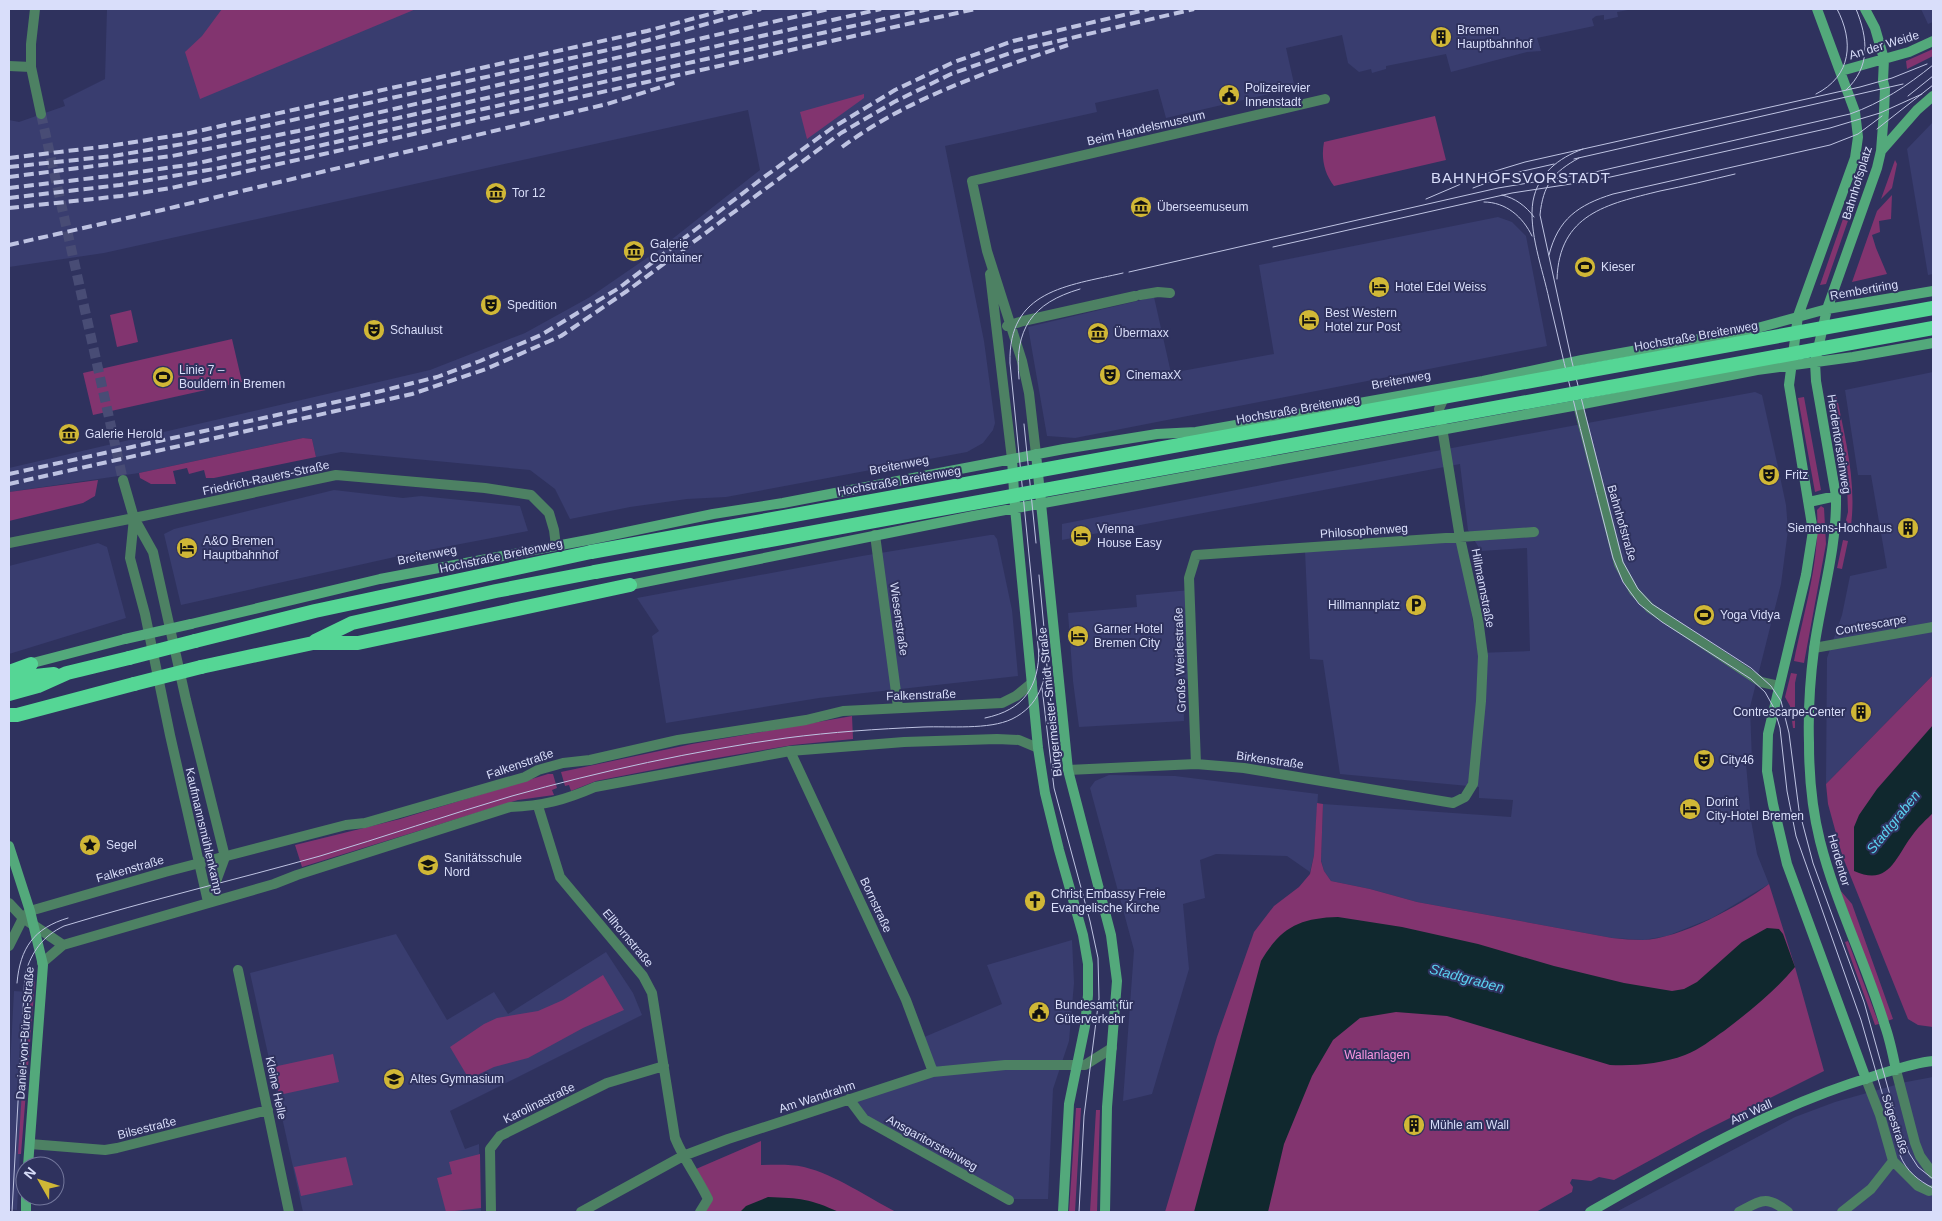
<svg xmlns="http://www.w3.org/2000/svg" width="1942" height="1221" font-family="Helvetica,sans-serif">
<rect width="100%" height="100%" fill="#2f325e"/>
<path fill="#393d6f" d="M107 9H1628V10L1617 12 1618 17 1604 20V15L1596 16 1592 19 1594 26 1537 38 1541 51 1527 52 1451 72 1446 54 1386 66V69L1372 73 1371 69 1359 72 1348 63 1342 35 1286 48 1295 88 1166 118 1158 89 1095 103 1097 112 945 146 984 341 995 423 993 430 983 443 967 452 726 497 687 499 630 507 570 519 555 489 530 470 341 452 316 457 312 439 303 438 139 473 9 492V468L430 370 525 333 590 297 657 251 760 170 748 110 104 253 9 267V120L19 122 65 106 63 100 105 79Z
M1921 9H1933V22L1928 24Z
M1933 122V274L1928 275 1907 149Z
M1498 217 1512 222 1526 236 1547 346 1075 438 1047 436 1028 327 1154 297 1171 373 1274 354 1259 265Z
M1933 372V675L1826 784 1827 658 1842 615 1850 576 1887 568 1871 475H1858L1845 390Z
M1755 392 1762 395 1778 467 1786 505 1788 530 1781 584 1750 707 1752 761 1746 764 1751 820 1757 854 1769 884 1712 918 1667 936 1644 940 1612 938 1417 902 1370 889 1331 881 1324 871 1321 860 1323 804 1511 817 1513 800 1479 798V787L1340 774 1323 660 1310 659 1305 551 1460 542 1478 653 1530 651 1527 548 1481 551 1468 530 1460 464 1062 540V524L1425 453Z
M334 490 403 498 421 496 520 506 528 531 408 554 181 605 164 534 174 529Z
M990 535H994L997 539 1012 610 1018 676 819 698 666 723 652 636 659 631 637 598 862 556Z
M98 543 107 547 126 618 9 654V566Z
M1190 590 1193 679 1183 680 1184 721 1079 727 1073 681 1068 613 1137 607 1136 595Z
M1109 775 1175 776 1318 794 1314 855 1310 872 1287 856 1216 854 1200 860 1205 898 1183 904 1189 969 1152 1094 1123 1101 1134 950 1090 788 1095 781Z
M396 934 447 1020 494 992 508 1014 606 952 633 993 642 1015 450 1111 465 1149 479 1144 481 1212H303L250 973Z
M1072 940 1074 983 1069 1041 1053 1089 1048 1199H1012L864 1118 852 1100 934 1070 922 1038 1002 1004 987 965Z
M14 991 28 992 17 1210 9 1209V1086Z
M1933 1077V1212H1616L1795 1117 1835 1102 1906 1082Z"/>
<path fill="#82346f" d="M222 9H416L200 99 185 52 202 36Z
M1933 49V56L1907 69 1906 61Z
M864 94V98L807 139 800 112Z
M1435 116 1446 160 1334 186C1324 173 1321 158 1324 142Z
M1895 160 1897 164 1892 188 1881 199Z
M1866 169 1826 284 1820 285 1860 170Z
M1892 195 1891 219 1879 221 1880 232 1872 235 1876 248 1887 274 1852 282 1877 211Z
M131 310 138 342 117 347 110 315Z
M232 339 242 382 93 415 83 373Z
M1836 393C1845 438 1858 485 1850 532L1846 520 1848 512 1847 483 1831 394Z
M1804 397 1821 490 1815 492 1798 398Z
M303 438 312 439 316 457 214 478H206L204 470 189 474 187 468 173 471 176 484H151L140 478 139 473Z
M98 480 95 496 83 503 9 521V492Z
M1821 506 1824 508 1826 544 1804 663 1794 661C1804 610 1820 562 1817 510Z
M1843 540 1848 541 1842 569 1837 568Z
M1791 673 1797 674 1795 683V728H1793L1790 706 1785 697Z
M1933 675V1027L1918 1025 1908 1019 1842 855 1828 804 1826 784Z
M852 716 853 739 793 745 693 762 596 781 571 791 569 785 565 786 561 772 692 744Z
M548 774H553L557 788 552 790 554 795 518 800 302 867 295 845 400 819Z
M1317 803 1323 804 1321 861 1324 871 1331 881 1370 889 1417 902 1612 938C1622 939 1633 940 1643 940 1679 939 1740 906 1769 884L1795 967 1824 1071 1702 1132 1614 1180 1599 1177 1591 1181 1572 1179 1570 1183 1573 1187 1572 1192 1536 1212H1165L1217 1037 1254 932 1274 906 1299 887 1310 874 1314 855Z
M1840 890 1852 904 1893 1019 1887 1021Z
M1848 941 1879 1024 1875 1025 1845 942Z
M603 975 624 1010 583 1028 528 1058 494 1067 469 1079 450 1047 484 1024 497 1018 538 1011 563 1000Z
M29 980 35 981 21 1154H18Z
M333 1054 339 1082 279 1095 273 1067Z
M1076 1108H1081L1075 1212H1069Z
M1096 1110H1100L1097 1212H1090Z
M761 1141V1165C776 1165 790 1164 804 1167 836 1175 867 1197 896 1212H695L709 1195 696 1169Z
M480 1154 481 1208 446 1212 437 1178 452 1174 449 1162Z
M346 1157 353 1185 301 1196 294 1167Z"/>
<path fill="#10282e" d="M1933 725V813C1927 819 1919 826 1914 833 1895 857 1890 887 1854 871V827L1859 815 1877 789Z
M1338 917 1402 927 1478 944 1554 966 1624 983 1672 991 1684 989 1697 982 1742 942 1767 928 1779 929 1783 934 1795 967C1774 992 1750 1011 1724 1031 1712 1039 1699 1050 1685 1055 1661 1064 1635 1066 1610 1065L1447 1016 1396 1012 1360 1018 1333 1040 1312 1076 1284 1144 1268 1212H1194L1261 961C1281 927 1300 918 1338 917Z
M768 1197C800 1198 810 1199 839 1212H740L746 1206Z"/>
<g fill="none" stroke-linecap="round" stroke-linejoin="round">
<path stroke="#484c75" stroke-width="10" stroke-dasharray="10 5" stroke-linecap="butt" d="M41 114 123 480"/>
<path stroke="#4d8163" stroke-width="10" d="M9 66 31 67
M990 274 1012 459
M1140 295 1158 292 1170 293
M1007 326 1023 321 1135 296
M1578 405 1619 564 1634 591 1650 608 1761 682 1779 686
M1036 454 1029 393 1022 361 987 251 972 181 1325 99
M875 535 898 707
M1814 648 1933 627
M790 751 906 1000 933 1072
M1196 764 1189 578 1196 555 1534 532
M1068 770 1196 764 1244 768 1453 803 1465 797 1473 784 1481 701 1483 656 1478 619 1460 538 1439 409 1446 393
M538 806 560 877 643 976 652 993 675 1138C684 1160 698 1178 708 1199L700 1212
M238 970 289 1212
M1896 1070 1915 1143 1920 1156 1933 1174
M1866 1079 1880 1115 1893 1161 1918 1186 1929 1191 1933 1190
M849 1099 864 1119 1009 1200
M30 1144 105 1150 117 1148 268 1110
M491 1212 490 1149 500 1136 607 1083 664 1066
M581 1212 683 1156 728 1139 933 1072 1005 1065H1085L1112 1048
M1739 1212C1762 1200 1766 1195 1788 1212
M1842 1212 1871 1189 1893 1161"/>
<path stroke="#4d8163" stroke-width="10" d="M35 9 31 44V67L41 114
M123 480 134 518 153 552 186 700 225 857 208 903
M134 518 130 558 145 614 170 735 208 902
M9 543 134 518 336 475 485 488 531 495 549 513 554 530 556 546
M9 903 23 918 63 945
M9 946 23 918 30 911 165 872 346 825 365 823 525 777 538 770 563 763 590 760 678 740 806 720 843 711 1002 703 1016 696 1032 683
M42 963 63 945 70 943 274 884 297 875 510 807C543 806 565 800 595 787L790 751 904 742 997 739 1019 740 1038 748"/>
<path stroke="#53a97b" stroke-width="10" d="M1817 9 1855 112 1858 137 1855 158 1798 316 1789 385 1813 531 1806 575 1768 734 1767 771 1773 804 1787 864 1866 1079
M1865 9 1875 28 1884 59 1883 81 1885 89 1884 112 1881 151 1877 168 1827 309 1815 362 1816 381 1836 496C1837 549 1821 598 1814 649 1810 680 1808 712 1809 743 1809 776 1812 809 1820 841 1836 904 1866 963 1885 1026 1890 1040 1893 1055 1896 1070
M1841 71 1909 52 1933 41
M1881 151 1917 110 1933 96
M1036 454 1068 770 1111 935 1117 981 1107 1107 1105 1212
M1012 459 1015 508 1038 748 1045 793 1059 850 1083 935 1088 964V995L1085 1026 1069 1104 1063 1212
M1809 502 1836 496
M630 585 973 516 1578 405 1757 370 1853 357 1933 343
M191 624 380 579 593 539 713 514 783 503 1064 449 1157 434 1196 432 1483 381 1582 360 1750 330 1827 309 1933 291
M25 665 125 639
M9 846 30 911 43 965 28 1166
M26 1212V1196
M1590 1212C1679 1161 1772 1107 1871 1077 1891 1071 1912 1063 1933 1061"/>
<path stroke="#55d695" stroke-width="14" d="M195 641 315 611 591 552
M315 641 352 623 496 591 595 572
M201 667 313 643H358L630 585
M9 672 31 664
M9 682 35 676 54 674
M9 694 38 686 67 673 129 658
M9 715H17L134 684"/>
<path stroke="#bec3e2" stroke-width="1" d="M1846 90C1871 67 1868 38 1856 9
M1816 94C1852 76 1854 41 1837 9
M1908 96 1933 76
M1877 129 1933 85
M1583 149C1558 158 1538 174 1533 201 1528 231 1543 270 1549 299 1569 385 1591 472 1613 558L1623 582 1639 604 1662 622 1751 679 1765 692 1774 708 1780 728 1787 791 1796 836 1861 1020 1900 1155C1906 1171 1919 1181 1933 1188
M1579 158C1553 172 1543 185 1540 215L1572 362 1623 562 1638 589 1652 604 1751 668 1771 686 1781 701 1789 733 1799 810 1813 863 1864 1002 1898 1124 1909 1153 1918 1167 1933 1179
M1574 159 1903 84
M1473 188 1510 174 1554 164
M1502 195C1515 198 1526 206 1534 217
M1426 199 1482 175 1525 162 1860 87 1892 78 1927 64
M1484 202C1506 202 1523 217 1532 236
M1273 247 1512 193 1597 180 1830 128 1880 113 1922 94
M1549 255C1558 219 1578 205 1613 194L1830 145 1858 134 1882 116
M1129 272 1498 188 1595 172 1850 114C1881 103 1907 86 1933 65
M1557 279C1559 214 1607 204 1660 191 1685 186 1710 180 1735 174
M1019 379C1014 329 1032 303 1080 289
M1024 424 1036 543
M1039 575 1047 660
M1039 656 1010 363C1008 290 1067 286 1123 273
M1042 688 1054 788 1090 921 1098 958 1099 998 1084 1116 1079 1212
M985 718C1024 710 1039 687 1039 649
M17 983C20 948 34 928 68 918
M12 1212 25 974C32 951 43 936 64 926 149 900 235 880 320 856 384 837 447 815 512 796 601 771 693 751 786 738 832 732 877 729 923 727 949 726 989 730 1012 719 1039 706 1047 680 1047 653"/>
<path stroke="#bec3e2" stroke-width="4" stroke-dasharray="10 5" stroke-linecap="butt" d="M842 147C910 97 989 71 1068 45
M9 158 109 146 185 134 647 31 729 9
M9 167 113 156 189 143 630 45 761 9
M9 177 172 156 298 131 829 9
M9 188 118 175 194 164 881 9
M9 198 120 185 220 168 929 9
M9 208 121 196 171 188 975 9
M9 245 162 210 607 104 677 82
M9 474 345 400 437 377 480 361 541 335 619 288 764 177 832 128 895 90 954 62 1013 41 1149 9
M9 484 412 394 486 369 561 336 627 291 841 133 894 102 951 74 1016 51 1194 9"/>
<path stroke="#53a97b" stroke-width="10" d="M125 639 191 624"/>
<path stroke="#55d695" stroke-width="14" d="M591 552 1933 308
M595 572 1933 328
M129 658 195 641
M134 684 201 667"/>
</g>
<defs>
<g id="building-disc" transform="scale(1.125)"><circle r="9.5" fill="#d0b736" stroke="#2f325e"/><path d="M-4-6H4V6H1V3H-1V6H-4ZM-2.5-4.3h1.7v1.8h-1.7ZM.8-4.3h1.7v1.8H.8ZM-2.5-1h1.7V.8h-1.7ZM.8-1h1.7V.8H.8Z" fill="#111"/></g>
<g id="civic-disc" transform="scale(1.125)"><circle r="9.5" fill="#d0b736" stroke="#2f325e"/><path d="M-.6-6.5H3V-4.5H.6V-3L4-1V1h2V6H-6V1h2V-1L-.6-3ZM-1.2 2.5V6h2.4V2.5Z" fill="#111"/></g>
<g id="museum-disc" transform="scale(1.125)"><circle r="9.5" fill="#d0b736" stroke="#2f325e"/><path d="M0-6L6-3V-2H-6V-3ZM-5-1h2V3h-2ZM-1-1h2V3h-2ZM3-1h2V3H3ZM-6 4H6V6H-6Z" fill="#111"/></g>
<g id="stadium-disc" transform="scale(1.125)"><circle r="9.5" fill="#d0b736" stroke="#2f325e"/><path d="M0-5a6.5 5 0 1 0 0 10a6.5 5 0 1 0 0-10ZM-3.5-1.8h7v3.6h-7Z" fill="#111"/></g>
<g id="hotel-disc" transform="scale(1.125)"><circle r="9.5" fill="#d0b736" stroke="#2f325e"/><path d="M-6-4.5h1.5V1H6V5H4.5V3h-9V5H-6ZM-4 0a1.8 1.8 0 1 1 3.6 0ZM.5 0V-2.5h3Q6-2.5 6 0Z" fill="#111"/></g>
<g id="theatre-disc" transform="scale(1.125)"><circle r="9.5" fill="#d0b736" stroke="#2f325e"/><path d="M-5-5.5Q0-4 5-5.5V0Q5 5 0 6Q-5 5-5 0ZM-3.3-2.5H-1v1.5H-3.3ZM1-2.5H3.3v1.5H1ZM-2.8 1Q0 5.5 2.8 1Z" fill="#111"/></g>
<g id="parking-disc" transform="scale(1.125)"><circle r="9.5" fill="#d0b736" stroke="#2f325e"/><path d="M-3.5-5.5H1a3.5 3.5 0 0 1 0 7H-1V5.5H-3.5ZM-1-3.4V-.6H.8a1.4 1.4 0 0 0 0-2.8Z" fill="#111"/></g>
<g id="sight-disc" transform="scale(1.125)"><circle r="9.5" fill="#d0b736" stroke="#2f325e"/><path d="M0-6L1.8-2.2L6-1.7L2.9 1.2L3.7 5.4L0 3.3L-3.7 5.4L-2.9 1.2L-6-1.7L-1.8-2.2Z" fill="#111"/></g>
<g id="university-disc" transform="scale(1.125)"><circle r="9.5" fill="#d0b736" stroke="#2f325e"/><path d="M0-5L7-2L0 1L-7-2ZM-4 1L0 2.5L4 1V4Q0 6-4 4Z" fill="#111"/></g>
<g id="church-disc" transform="scale(1.125)"><circle r="9.5" fill="#d0b736" stroke="#2f325e"/><path d="M-1.2-6h2.4v3.5h3.3v2.4h-3.3V6h-2.4V-.1h-3.3v-2.4h3.3Z" fill="#111"/></g>
<g id="school-disc" transform="scale(1.125)"><circle r="9.5" fill="#d0b736" stroke="#2f325e"/><path d="M0-5L7-2L0 1L-7-2ZM-4 1L0 2.5L4 1V4Q0 6-4 4Z" fill="#111"/></g>
</defs>
<g fill-rule="evenodd">
<use href="#building-disc" x="1441" y="37"/>
<use href="#civic-disc" x="1229" y="95"/>
<use href="#museum-disc" x="496" y="193"/>
<use href="#museum-disc" x="1141" y="207"/>
<use href="#museum-disc" x="634" y="251"/>
<use href="#stadium-disc" x="1585" y="267"/>
<use href="#hotel-disc" x="1379" y="287"/>
<use href="#theatre-disc" x="491" y="305"/>
<use href="#hotel-disc" x="1309" y="320"/>
<use href="#theatre-disc" x="374" y="330"/>
<use href="#museum-disc" x="1098" y="333"/>
<use href="#theatre-disc" x="1110" y="375"/>
<use href="#stadium-disc" x="163" y="377"/>
<use href="#museum-disc" x="69" y="434"/>
<use href="#theatre-disc" x="1769" y="475"/>
<use href="#building-disc" x="1908" y="528"/>
<use href="#hotel-disc" x="1081" y="536"/>
<use href="#hotel-disc" x="187" y="548"/>
<use href="#parking-disc" x="1416" y="605"/>
<use href="#stadium-disc" x="1704" y="615"/>
<use href="#hotel-disc" x="1078" y="636"/>
<use href="#building-disc" x="1861" y="712"/>
<use href="#theatre-disc" x="1704" y="760"/>
<use href="#hotel-disc" x="1690" y="809"/>
<use href="#sight-disc" x="90" y="845"/>
<use href="#university-disc" x="428" y="865"/>
<use href="#church-disc" x="1035" y="901"/>
<use href="#civic-disc" x="1039" y="1012"/>
<use href="#school-disc" x="394" y="1079"/>
<use href="#building-disc" x="1414" y="1125"/>
</g>
<g text-anchor="middle" dominant-baseline="central" stroke-width="4" stroke-linejoin="round" paint-order="stroke">
<g font-size="12" fill="#d9defa" stroke="#2f325e" text-anchor="start">
<text x="1457" y="30">Bremen<tspan x="1457" dy="14">Hauptbahnhof</tspan></text>
<text x="1245" y="88">Polizeirevier<tspan x="1245" dy="14">Innenstadt</tspan></text>
<text x="512" y="193">Tor 12</text>
<text x="1157" y="207">Überseemuseum</text>
<text x="650" y="244">Galerie<tspan x="650" dy="14">Container</tspan></text>
<text x="1601" y="267">Kieser</text>
<text x="1395" y="287">Hotel Edel Weiss</text>
<text x="507" y="305">Spedition</text>
<text x="1325" y="313">Best Western<tspan x="1325" dy="14">Hotel zur Post</tspan></text>
<text x="390" y="330">Schaulust</text>
<text x="1114" y="333">Übermaxx</text>
<text x="179" y="370">Linie 7 –<tspan x="179" dy="14">Bouldern in Bremen</tspan></text>
<text x="1126" y="375">CinemaxX</text>
<text x="85" y="434">Galerie Herold</text>
<text x="1785" y="475">Fritz</text>
<text x="1892" y="528" text-anchor="end">Siemens-Hochhaus</text>
<text x="1097" y="529">Vienna<tspan x="1097" dy="14">House Easy</tspan></text>
<text x="203" y="541">A&amp;O Bremen<tspan x="203" dy="14">Hauptbahnhof</tspan></text>
<text x="1400" y="605" text-anchor="end">Hillmannplatz</text>
<text x="1720" y="615">Yoga Vidya</text>
<text x="1094" y="629">Garner Hotel<tspan x="1094" dy="14">Bremen City</tspan></text>
<text x="1845" y="712" text-anchor="end">Contrescarpe-Center</text>
<text x="1720" y="760">City46</text>
<text x="1706" y="802">Dorint<tspan x="1706" dy="14">City-Hotel Bremen</tspan></text>
<text x="106" y="845">Segel</text>
<text x="444" y="858">Sanitätsschule<tspan x="444" dy="14">Nord</tspan></text>
<text x="1051" y="894">Christ Embassy Freie<tspan x="1051" dy="14">Evangelische Kirche</tspan></text>
<text x="1055" y="1005">Bundesamt für<tspan x="1055" dy="14">Güterverkehr</tspan></text>
<text x="410" y="1079">Altes Gymnasium</text>
<text x="1430" y="1125">Mühle am Wall</text>
</g>
<g font-size="12" fill="#d9defa" stroke="#2f325e">
<text transform="translate(1884 45) rotate(-17)">An der Weide</text>
<text transform="translate(1146 128) rotate(-13)">Beim Handelsmuseum</text>
<text transform="translate(1857 183) rotate(-73)">Bahnhofsplatz</text>
<text transform="translate(1864 290) rotate(-10)">Rembertiring</text>
<text transform="translate(1696 336) rotate(-10)">Hochstraße Breitenweg</text>
<text transform="translate(1401 380) rotate(-10)">Breitenweg</text>
<text transform="translate(1298 409) rotate(-10)">Hochstraße Breitenweg</text>
<text transform="translate(1839 444) rotate(81)">Herdentorsteinweg</text>
<text transform="translate(899 465) rotate(-11)">Breitenweg</text>
<text transform="translate(266 478) rotate(-12)">Friedrich-Rauers-Straße</text>
<text transform="translate(899 481) rotate(-10)">Hochstraße Breitenweg</text>
<text transform="translate(1622 523) rotate(74)">Bahnhofstraße</text>
<text transform="translate(1364 531) rotate(-4)">Philosophenweg</text>
<text transform="translate(427 555) rotate(-11)">Breitenweg</text>
<text transform="translate(501 556) rotate(-12)">Hochstraße Breitenweg</text>
<text transform="translate(1483 588) rotate(79)">Hillmannstraße</text>
<text transform="translate(899 619) rotate(82)">Wiesenstraße</text>
<text transform="translate(1871 625) rotate(-10)">Contrescarpe</text>
<text transform="translate(1180 660) rotate(-92)">Große Weidestraße</text>
<text transform="translate(921 695) rotate(-2)">Falkenstraße</text>
<text transform="translate(1050 702) rotate(-96)">Bürgermeister-Smidt-Straße</text>
<text transform="translate(1270 760) rotate(8)">Birkenstraße</text>
<text transform="translate(520 764) rotate(-19)">Falkenstraße</text>
<text transform="translate(204 831) rotate(77)">Kaufmannsmühlenkamp</text>
<text transform="translate(1839 860) rotate(74)">Herdentor</text>
<text transform="translate(130 869) rotate(-16)">Falkenstraße</text>
<text transform="translate(876 905) rotate(65)">Bornstraße</text>
<text transform="translate(628 938) rotate(50)">Ellhornstraße</text>
<text transform="translate(25 1033) rotate(-86)">Daniel-von-Büren-Straße</text>
<text transform="translate(276 1088) rotate(78)">Kleine Helle</text>
<text transform="translate(817 1097) rotate(-18)">Am Wandrahm</text>
<text transform="translate(539 1103) rotate(-26)">Karolinastraße</text>
<text transform="translate(1751 1112) rotate(-24)">Am Wall</text>
<text transform="translate(1895 1124) rotate(72)">Sögestraße</text>
<text transform="translate(147 1128) rotate(-14)">Bilsestraße</text>
<text transform="translate(932 1143) rotate(29)">Ansgaritorsteinweg</text>
</g>
<g font-size="12" fill="#fd97e1" stroke="#2f325e">
<text x="1377" y="1055">Wallanlagen</text>
</g>
<g font-size="14" font-style="italic" fill="#5ad1f0" stroke="#2f325e">
<text transform="translate(1893 822) rotate(-51)">Stadtgraben</text>
<text transform="translate(1467 978) rotate(15)">Stadtgraben</text>
</g>
<g font-size="15" letter-spacing="1" fill="#d9defa" stroke="#2f325e">
<text x="1521" y="177">BAHNHOFSVORSTADT</text>
</g>
</g>
<rect width="1942" height="1221" fill="none" stroke="#d9defa" stroke-width="20"/>
<g transform="translate(40 1181) rotate(309)"><circle r="24" fill="#2f325e" stroke="#73779c"/>
<path d="M0-4L9 19L0 12L-9 19Z" fill="#d0b736"/>
<text y="-8" font-size="14" font-weight="bold" text-anchor="middle" fill="#d9defa">N</text>
</g>
</svg>
